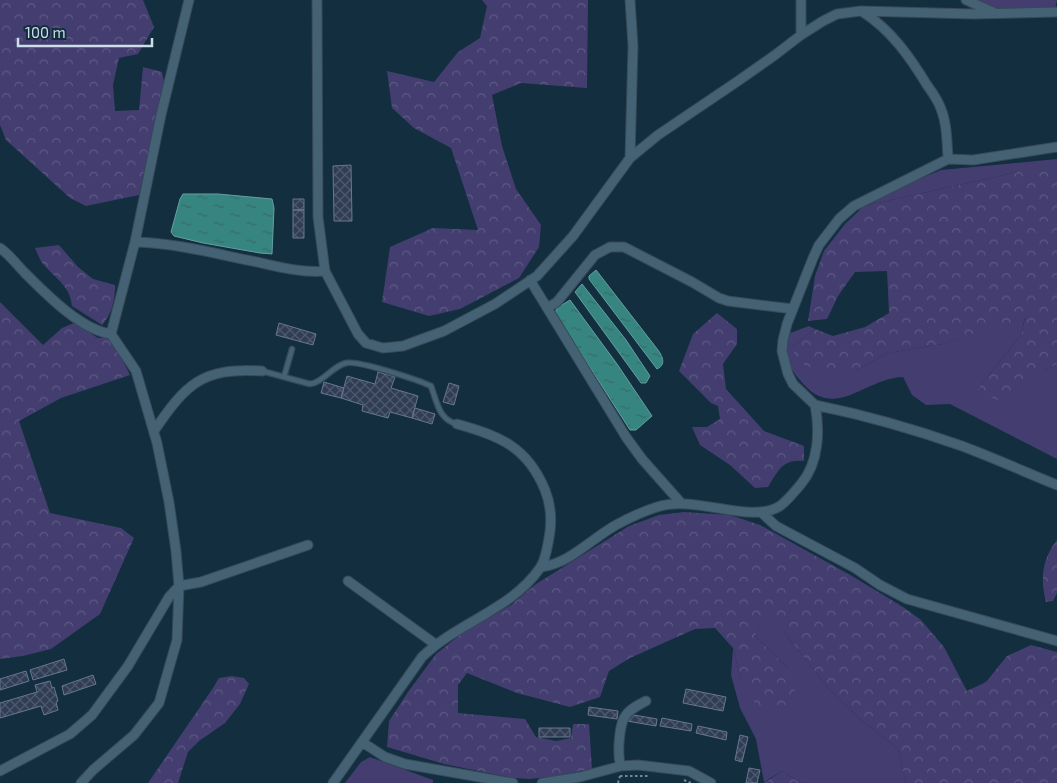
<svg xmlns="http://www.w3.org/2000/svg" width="1057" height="783" font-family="'Exo 2',sans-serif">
<defs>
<pattern id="forest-crowns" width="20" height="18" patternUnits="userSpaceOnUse" patternTransform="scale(1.25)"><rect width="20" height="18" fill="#433e6f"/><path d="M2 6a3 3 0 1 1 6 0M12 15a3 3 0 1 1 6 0" fill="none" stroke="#5d5984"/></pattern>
<pattern id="water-ripples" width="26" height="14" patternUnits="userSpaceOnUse" patternTransform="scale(1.25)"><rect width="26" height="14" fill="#368580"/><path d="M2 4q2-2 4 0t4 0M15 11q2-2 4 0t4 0" fill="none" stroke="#396b69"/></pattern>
<pattern id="building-cross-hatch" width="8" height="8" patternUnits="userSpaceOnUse" patternTransform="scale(1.25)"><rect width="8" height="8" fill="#303d55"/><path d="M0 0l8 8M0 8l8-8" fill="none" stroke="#4d596d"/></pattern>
</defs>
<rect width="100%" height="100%" fill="#122e3f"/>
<path fill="#433e6f" d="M975 0H1057L1055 9H996Z
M1057 159V172H1018L864 206 905 185 941 170Z
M1025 317 1021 335 976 391 1044 371 1057 364V459L950 404 926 405 912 395 903 377C864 378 834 424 799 379 784 360 784 356 790 333L809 326 815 329 792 347 856 370 888 353 942 344Z
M764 615 787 636 829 689 859 718 898 749 906 783H801L782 771 764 782 756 739 740 708 731 675 733 648 741 681 789 669 755 636Z
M370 757 433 780V783H345L361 762Z"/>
<path fill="url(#forest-crowns)" d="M0 0H143L154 27 138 54 119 58 113 85 115 111 139 110 143 67 162 72 164 82 139 195 86 206 70 198 6 140 0 125Z
M482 0H588L587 88 521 83 492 95 502 146 516 189 541 225 539 247 519 278 460 309 429 316 382 302 390 247 433 228 478 230 451 148 414 128 392 108 387 71 434 82 458 52 480 38 487 6Z
M1018 172H1057V364L1044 371 1006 404 976 391 1021 335 1025 318 942 344 888 353 856 370 826 374 798 362 792 347 815 329 833 336 865 327 889 313 887 271 855 272 838 296 827 319 808 321 815 276 824 251 845 224 864 206Z
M59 245 78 267 93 279 115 285C115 300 112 314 102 325L72 306C70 286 57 280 45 266 40 262 38 254 35 248Z
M0 302 43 345 62 328 74 323 98 338H108L120 355 130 375 61 398 19 421 50 513 121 528 134 538 100 614 51 649 23 656 0 659Z
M717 313 737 329V344L723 364 726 389 764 431 804 446V461C782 459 779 470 768 487L755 488 730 465 700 445 692 427H707L720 419 718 406 711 403 679 371 693 334Z
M684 512 730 515 760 525 852 576 903 607 921 620 944 647 967 691 986 682 1007 656 1031 645 1057 652V783H906L898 749 859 718 829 689 787 636 764 616 755 636 789 669 798 702 761 712 741 681 733 648 715 628 695 629 630 658 609 671 600 697 570 707 517 693 467 673 458 685V713L525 719 536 737 556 741 571 738 573 724H589L592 769 555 776 530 779 513 778 444 764 387 747 389 721 408 692 436 654 461 634 511 605 536 584 629 526 659 515Z
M1057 540V593L1053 601 1046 602C1040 579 1042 559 1057 540Z
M232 676 244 678 249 684 240 704 225 723 199 741 188 752 178 783H148L213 688 219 678Z
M782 771 801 783H764Z"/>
<path fill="url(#water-ripples)" stroke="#64a0a0" d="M183 194H218L272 199 274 208 272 254 260 253 203 243 174 236 171 232 180 199Z
M596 270 658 350C663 357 666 365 657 369L589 279V276Z
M582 284 626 340 650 376 646 383H641L575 292Z
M570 300 617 364 652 416 636 430H630L555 313 557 308Z"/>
<path fill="url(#building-cross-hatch)" stroke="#687691" d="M351 165 352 221H334L333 166Z
M293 199H304V210H293Z
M293 210H304V238H293Z
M279 323 316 334 313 345 276 335Z
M378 372 395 377 391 388 418 396 412 418 390 412 388 418 362 411 363 405 341 398 347 376 375 384Z
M324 382 344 388 341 398 321 393Z
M449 383 459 386 454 405 443 402Z
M415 408 435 414 432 424 412 418Z
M64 659 67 670 33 680 30 670Z
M26 671 29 681 0 690V679Z
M93 675 96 684 64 695 62 686Z
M50 681 52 688 54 687 58 701 56 702 58 710 44 715 41 706 0 718V703L37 692 35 685Z
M686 689 726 697 723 711 683 703Z
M589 707 618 711 617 719 588 715Z
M628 714 657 719 656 726 627 721Z
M662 718 692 724 691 731 660 726Z
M698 726 727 732 726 740 696 733Z
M539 728H570V737H539Z
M740 735 748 737 742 762 735 760Z
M749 768 760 770 757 783H746Z"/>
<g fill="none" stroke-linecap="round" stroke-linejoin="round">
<g stroke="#364958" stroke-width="7">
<path id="service" d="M262 371 310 384C324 382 331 367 346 363 358 360 418 380 431 386 437 402 439 420 457 424
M284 377 292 349"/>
</g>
<g stroke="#364958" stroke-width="11">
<path id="minor" d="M189 0 161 115 135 242 111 334 136 371 157 443 169 502 176 551 179 586 201 582 308 545
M317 0 318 217 325 271 358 334 366 343 383 348 403 346 444 331 495 304 537 276 573 236 630 158 658 135 738 81 775 55 801 35 823 21 837 14 861 11 974 14 1057 12
M630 0 633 46 630 158
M801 0V35
M966 0 993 12
M863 12C891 30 910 57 927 85 932 92 938 100 941 109 947 124 947 142 948 159
M135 242C177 243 216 254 257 262 279 267 302 273 325 271
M0 248C10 255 17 265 25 273 46 294 81 330 111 334
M530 280 626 437 642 459 681 503
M547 308 557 302 595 255 610 247H624L692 282 719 298 728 301 793 309
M815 405C864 415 914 429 962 446 994 458 1025 472 1057 485
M154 431C186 384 202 367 262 371
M762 513 776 526 855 568 880 585 907 599 1057 641
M541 567C569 564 591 539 616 525 629 518 644 511 657 507 695 494 750 525 780 506 788 500 795 491 801 484 819 463 820 430 815 405L793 384 788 374 782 351 783 340 787 324 813 258 819 245 839 219 854 206 948 159 973 160 1057 147
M348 581 435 644
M646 701C638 705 628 710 624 718 619 728 617 756 621 766L638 765 689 771 711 783
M362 742 385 757 405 764 513 783
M0 771 70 734 92 715 128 666 169 597 179 586
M81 783 93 770 134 735 159 703 177 640 179 586
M333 783 422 657C458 622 511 610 540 568 546 559 547 548 549 538 552 522 551 505 545 490 527 446 499 436 457 424
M542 783 580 777 621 766"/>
</g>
<path stroke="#728896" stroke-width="2" stroke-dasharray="2.5 2.5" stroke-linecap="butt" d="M620 776H649
M684 780 691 783
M618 783 620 776"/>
<use href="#service" stroke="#456174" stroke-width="4.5"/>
<use href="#minor" stroke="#456174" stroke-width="9"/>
</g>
<path d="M18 38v8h134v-8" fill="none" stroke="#cedee9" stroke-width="2.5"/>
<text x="25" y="38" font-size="15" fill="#cedee9" stroke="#122e3f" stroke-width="4" paint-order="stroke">100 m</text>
</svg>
